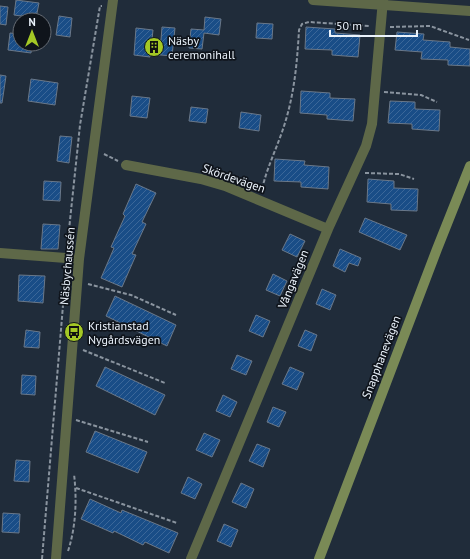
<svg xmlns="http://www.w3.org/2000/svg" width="470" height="559" font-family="'PT Sans',sans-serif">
<defs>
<pattern id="building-hatch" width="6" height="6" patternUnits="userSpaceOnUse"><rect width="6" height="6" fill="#194d87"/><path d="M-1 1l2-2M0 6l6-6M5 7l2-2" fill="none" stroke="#3b6799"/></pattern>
</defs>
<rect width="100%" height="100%" fill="#202c3a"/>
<path fill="url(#building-hatch)" stroke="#6a7889" d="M16 0 39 3 36 18 14 15Z
M0 6 8 7 6 25 0 24Z
M59 16 72 18 70 37 56 35Z
M205 17 221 19 219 35 204 33 202 49 189 48 191 29 204 30Z
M257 23 273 24 272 39 256 38Z
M162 27 175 28 172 56 150 54V57L134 55 136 28 153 30 152 39 161 40Z
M306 27 335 29V33L360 35 358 57 332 55V50L305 49Z
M397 32 424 34 423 40 450 42V47L470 49V66L448 65V60L421 59 422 52 395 50Z
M10 33 20 34V44H32L31 53 8 50Z
M0 75 6 76 2 103H0Z
M31 79 58 83 55 105 28 101Z
M301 91 330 93V98L355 99 353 121 327 119V115L300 113Z
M132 96 150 98 147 118 130 116Z
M390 101 415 102V109L440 110 439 131 412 129V124L388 123Z
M191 107 208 109 206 123 189 121Z
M241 112 261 115 259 131 239 128Z
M60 136 72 137 69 163 57 161Z
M275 159 305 161 304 165 329 167 328 189 301 187V182L274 181Z
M368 179 394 181V188L418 189 417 211 391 210V204L367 202Z
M44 181 61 182 60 201 43 200Z
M136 184 156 193 142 222 146 224 132 254 136 255 122 287 101 278 114 248 111 247 125 216 123 214Z
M365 218 407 235 400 250 359 232Z
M43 224 60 225 58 249H41Z
M290 234 305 241 297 257 282 250Z
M340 249 361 258 358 266 349 263 345 272 333 266Z
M273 274 287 281 280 296 266 290Z
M19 275 45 276 43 303 18 301Z
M322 289 336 295 330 310 316 304Z
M115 296 176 325 167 346 106 316Z
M256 315 270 321 263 337 249 331Z
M26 330 40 332 39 348 24 347Z
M305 330 317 335 311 351 298 346Z
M237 355 252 361 246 375 231 369Z
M105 367 165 395 155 415 96 386Z
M290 367 304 373 297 390 282 384Z
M22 375 36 376 35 395 21 394Z
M223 395 237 402 230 417 216 411Z
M273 407 286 412 279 427 267 422Z
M95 431 147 452 138 473 86 452Z
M204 433 220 440 212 457 196 450Z
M257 444 270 449 263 467 249 461Z
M16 460 30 461 29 482 14 481Z
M188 477 202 484 195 499 181 493Z
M241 483 254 489 246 508 232 502Z
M90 499 121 513 122 510 178 533 169 553 145 542 143 545 114 531 113 533 81 519Z
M3 513 20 514 19 533 2 532Z
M224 524 238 530 231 547 217 541Z"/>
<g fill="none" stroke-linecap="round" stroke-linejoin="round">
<path stroke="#8a949f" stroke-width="2" stroke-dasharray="4 2" stroke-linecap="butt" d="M390 27 430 26 469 40
M384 92 421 95 437 102
M104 154 118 161
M365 173 399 174 414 179
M262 189C267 168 275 152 282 132 294 98 297 65 299 30L302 24 309 22 370 26
M67 249 80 125 100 6H102
M88 284 131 295 176 315
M83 350 165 383
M76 420 148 442
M76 488 177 523
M68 551C76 527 77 499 74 474
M42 559 66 269"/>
<path stroke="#5e6848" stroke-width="10" d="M126 165 201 179 225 186 328 229
M0 253 79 259
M56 559 79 259 113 0
M191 559 328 229 366 146 372 124 383 0"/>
<path stroke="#5e6848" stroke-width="10" d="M313 0 470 11"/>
<path stroke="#7a8a56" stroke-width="10" d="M319 559 437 249 470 166"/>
</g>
<defs>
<g id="building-disc" transform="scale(1)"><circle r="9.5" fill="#a4c825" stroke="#0f141b"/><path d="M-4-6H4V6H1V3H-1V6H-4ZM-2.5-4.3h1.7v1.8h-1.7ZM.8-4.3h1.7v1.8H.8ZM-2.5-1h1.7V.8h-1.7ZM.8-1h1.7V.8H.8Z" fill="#111"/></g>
<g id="bus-disc" transform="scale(1)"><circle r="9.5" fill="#a4c825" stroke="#0f141b"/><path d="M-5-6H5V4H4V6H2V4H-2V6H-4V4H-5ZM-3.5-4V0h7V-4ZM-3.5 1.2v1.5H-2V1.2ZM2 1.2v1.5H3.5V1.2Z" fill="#111"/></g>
</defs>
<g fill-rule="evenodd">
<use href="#building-disc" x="154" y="47"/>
<use href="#bus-disc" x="74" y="332"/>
</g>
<g text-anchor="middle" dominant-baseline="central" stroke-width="3.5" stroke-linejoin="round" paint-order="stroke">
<g font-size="12" fill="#ebf3fc" stroke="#0f141b" text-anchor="start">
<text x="168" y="40">Näsby<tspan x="168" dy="14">ceremonihall</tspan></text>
<text x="88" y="325">Kristianstad<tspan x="88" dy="14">Nygårdsvägen</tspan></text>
</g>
<g font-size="12" fill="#ebf3fc" stroke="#0f141b">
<text transform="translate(234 178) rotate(19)">Skördevägen</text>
<text transform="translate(67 266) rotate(-85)">Näsbychaussén</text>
<text transform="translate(293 279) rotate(-68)">Vångavägen</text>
<text transform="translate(381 357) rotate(-69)">Snapphanevägen</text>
</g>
</g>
<g transform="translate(32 32)"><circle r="19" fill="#0f141b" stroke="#676d75"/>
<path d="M0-3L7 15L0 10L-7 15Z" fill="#a4c825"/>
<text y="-6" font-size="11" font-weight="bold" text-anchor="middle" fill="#ebf3fc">N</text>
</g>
<path d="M330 30v6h87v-6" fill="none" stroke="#ebf3fc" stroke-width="2"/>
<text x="336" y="30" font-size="12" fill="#ebf3fc" stroke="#0f141b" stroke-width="3" paint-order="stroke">50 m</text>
</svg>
